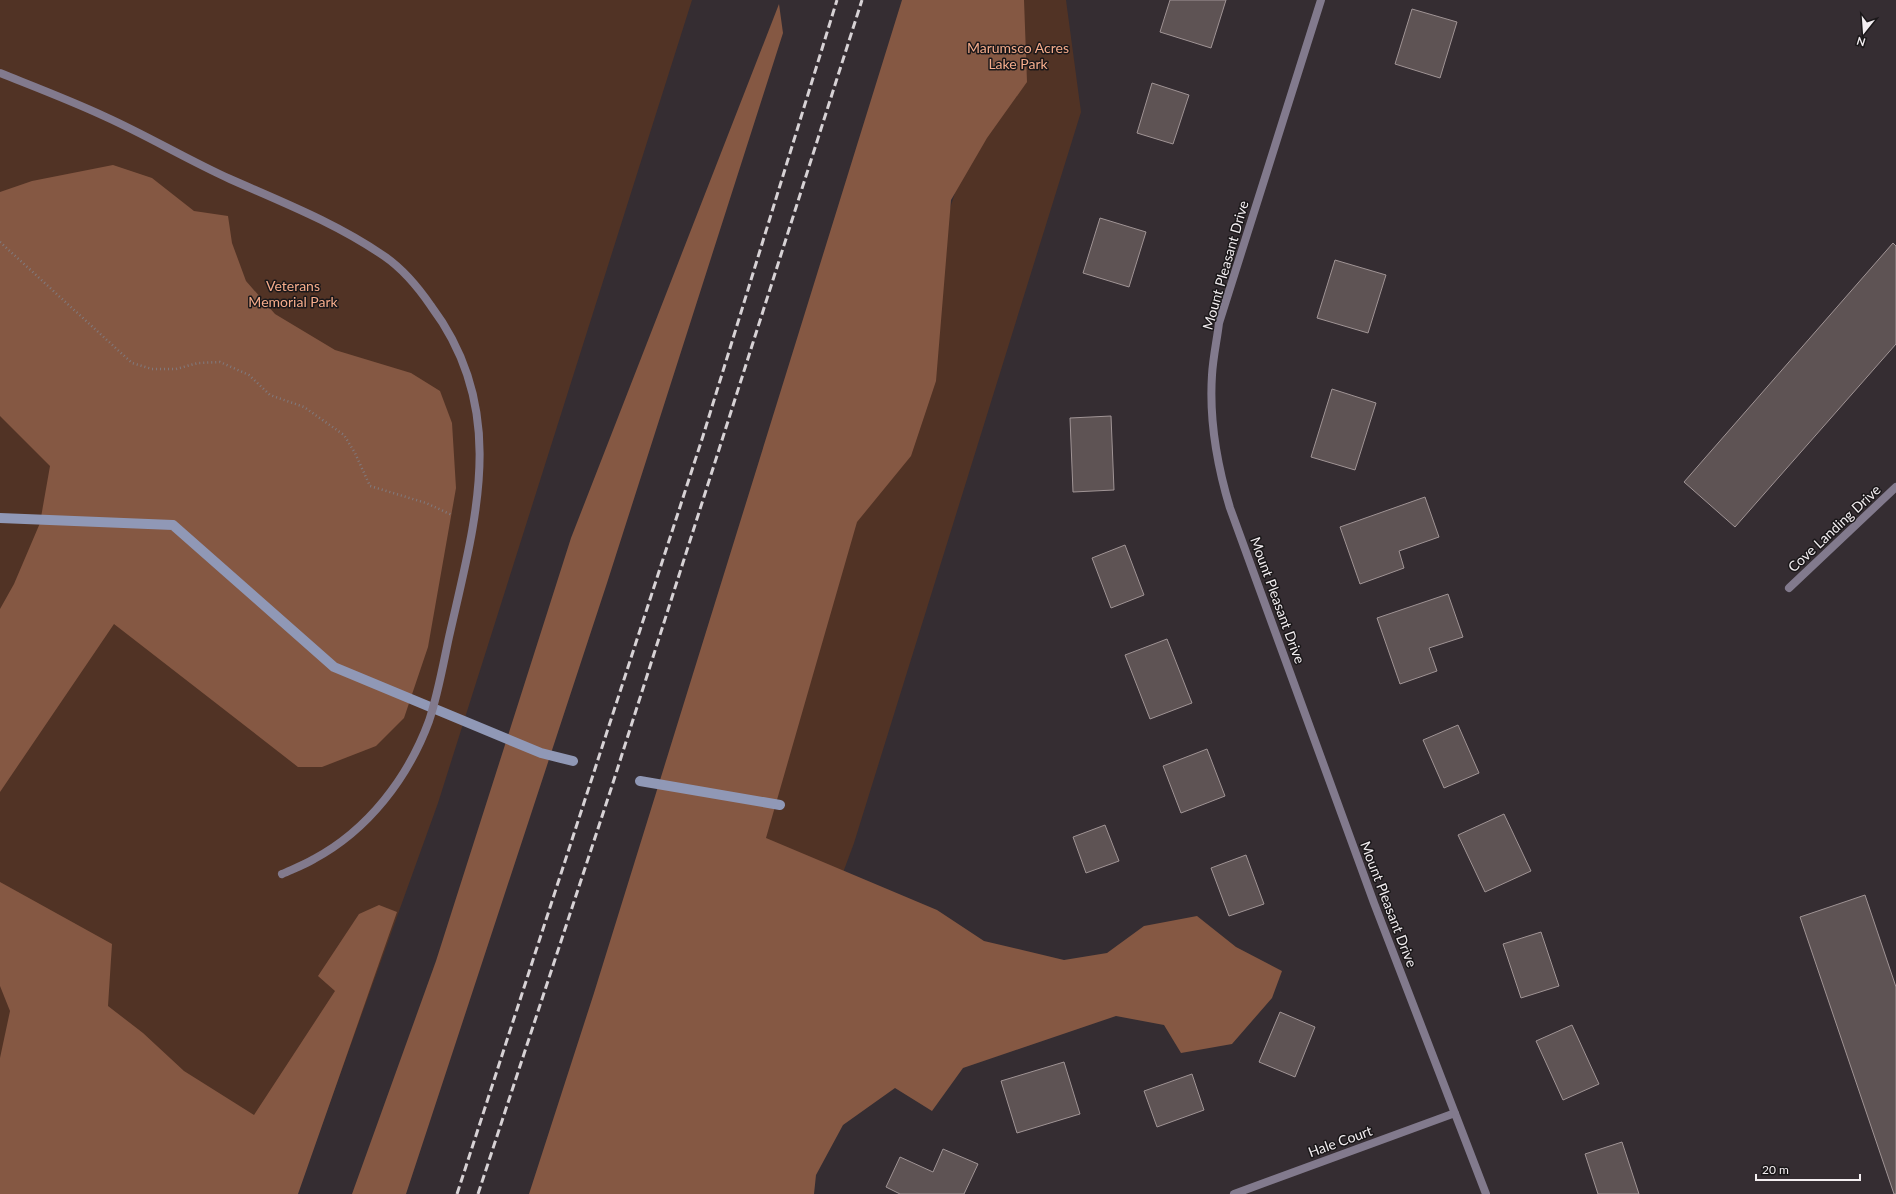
<svg xmlns="http://www.w3.org/2000/svg" width="1896" height="1194" font-family="Lato,sans-serif">
<rect width="100%" height="100%" fill="#352d32"/>
<path fill="#513325" d="M0 0H692L438 803 297 1194H0Z
M958 0H1066L1081 112 854 843 724 1194H626L753 824 985 99Z"/>
<path fill="#855843" d="M902 0H1024L1027 82 987 138 951 200 936 381 911 456 857 522 766 838 937 910 984 941 1064 960 1107 953 1144 926 1197 916 1236 947 1282 971 1272 998 1232 1044 1181 1053 1164 1025 1116 1016 963 1068 932 1111 895 1088 843 1125 816 1175 814 1194H529L594 993Z
M779 4 783 33 607 583 406 1194H352L436 961 571 538Z
M113 165 152 178 194 211 228 216 232 243 246 281 275 314 335 350 411 373 440 391 452 423 456 488 428 647 404 718 376 746 322 767H298L114 624 0 792V609L14 584 40 523 50 466 0 416V192L32 181Z
M0 882 112 944 108 1006 143 1033 184 1071 254 1115 335 991 318 976 359 914 379 905 397 912 298 1194H0V1058L10 1011 0 986Z"/>
<g fill="none" stroke-linecap="round" stroke-linejoin="round">
<path stroke="#9098b6" stroke-width="10" d="M0 518 173 525 334 667 541 753 573 761
M640 781 780 805"/>
</g>
<path fill="#5e5354" stroke="#a09495" d="M1170 0H1226L1211 48 1160 32Z
M1412 9 1457 22 1440 78 1395 64Z
M1152 83 1189 95 1173 144 1137 133Z
M1100 218 1146 232 1129 287 1083 273Z
M1893 243 1896 246V344L1735 527 1684 482Z
M1335 260 1386 275 1368 333 1317 318Z
M1332 389 1376 403 1355 470 1311 457Z
M1111 416 1114 490 1073 492 1070 418Z
M1425 497 1439 537 1399 551 1404 568 1360 584 1340 527Z
M1125 545 1144 595 1111 608 1092 558Z
M1448 594 1463 637 1429 648 1437 671 1400 684 1377 618Z
M1167 639 1192 703 1150 719 1125 655Z
M1458 725 1479 773 1444 788 1423 740Z
M1207 749 1225 796 1181 813 1163 766Z
M1504 814 1531 871 1485 892 1458 835Z
M1105 825 1119 861 1086 873 1073 837Z
M1246 855 1264 904 1229 916 1211 868Z
M1865 895 1896 987V1194H1894L1800 917Z
M1541 932 1559 986 1521 998 1503 944Z
M1280 1012 1315 1027 1295 1077 1259 1062Z
M1572 1025 1599 1084 1563 1100 1536 1041Z
M1064 1062 1080 1114 1017 1133 1001 1081Z
M1192 1074 1204 1110 1157 1127 1144 1091Z
M1622 1142 1639 1194H1598L1585 1154Z
M943 1149 978 1164 964 1194H900L886 1187 900 1157 933 1172Z"/>
<g fill="none" stroke-linecap="round" stroke-linejoin="round">
<path stroke="#817a7e" stroke-width="2.5" stroke-dasharray="1 3" stroke-linecap="butt" d="M0 242 132 363 152 369H176L198 363 220 362 249 375 270 395 304 407 344 435 355 453 370 486 426 503 452 515"/>
<path stroke="#827a8d" stroke-width="8" d="M0 73C35 87 72 101 106 117 148 136 188 160 230 179 282 202 336 223 384 256 403 269 418 287 431 306 510 411 475 521 449 637 443 665 438 694 429 721 408 778 368 830 314 859 304 865 293 869 282 874"/>
<path stroke="#827a8d" stroke-width="8" d="M1321 0 1219 323C1217 340 1213 357 1212 375 1209 420 1217 465 1230 508L1374 903 1486 1194
M1789 588 1896 487
M1234 1194 1455 1113"/>
<path stroke="#d7d2d5" stroke-width="3" stroke-dasharray="8 4" stroke-linecap="butt" d="M457 1194 703 436 837 0
M478 1194 611 789 862 0"/>
</g>
<g text-anchor="middle" dominant-baseline="central" stroke-width="3" stroke-linejoin="round" paint-order="stroke">
<g font-size="14" fill="#f5ac8b" stroke="#1a1719">
<text x="1018" y="47">Marumsco Acres<tspan x="1018" dy="16">Lake Park</tspan></text>
<text x="293" y="285">Veterans<tspan x="293" dy="16">Memorial Park</tspan></text>
</g>
<g font-size="14" fill="#f3eef1" stroke="#1a1719">
<text transform="translate(1225 265) rotate(-74)">Mount Pleasant Drive</text>
<text transform="translate(1834 528) rotate(-43)">Cove Landing Drive</text>
<text transform="translate(1278 600) rotate(70)">Mount Pleasant Drive</text>
<text transform="translate(1389 904) rotate(69)">Mount Pleasant Drive</text>
<text transform="translate(1340 1141) rotate(-20)">Hale Court</text>
</g>
</g>
<g transform="translate(1864 32) rotate(197)" stroke="#1a1719" stroke-width="3" paint-order="stroke">
<path d="M0-3L7 15L0 10L-7 15Z" fill="#f3eef1"/>
<text y="-6" font-size="11" font-weight="bold" text-anchor="middle" fill="#f3eef1">N</text>
</g>
<path d="M1756 1174v6h104v-6" fill="none" stroke="#f3eef1" stroke-width="2"/>
<text x="1762" y="1174" font-size="12" fill="#f3eef1" stroke="#1a1719" stroke-width="3" paint-order="stroke">20 m</text>
</svg>
